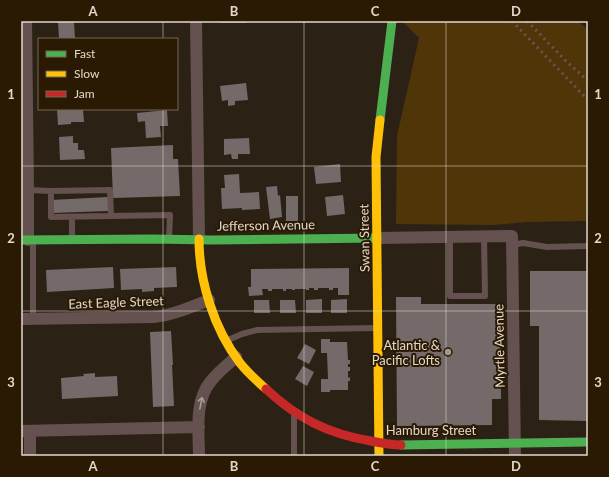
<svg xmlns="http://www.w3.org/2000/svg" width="609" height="477" font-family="Lato,sans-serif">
<rect width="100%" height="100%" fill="#2b2215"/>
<path fill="#503508" d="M402 21H578L588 30V221L526 222 494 225 396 224 397 136 419 38Z"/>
<path fill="#746a69" d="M58 21H74L75 39H59Z
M220 21H246V23H220Z
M246 83 248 100 235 101V105L228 106V100L222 101 220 86Z
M57 109H83L84 122H71V124L58 125Z
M167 110 168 126H160L161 137 146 138 145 121 138 122 137 113Z
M73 136V143H78V150H84L85 159 60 160 59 137Z
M249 138 250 154H238V159H232L231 154 224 155V139Z
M173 145V159H178L180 196 113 198 111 148Z
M340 164 341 182 316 184 314 167Z
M239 174 240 193 259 192 260 209 242 210V208L222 209 221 188H225L224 175Z
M277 186 278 196 280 195 282 217 270 219 266 187Z
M343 195 345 214 327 216 325 197Z
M286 196H298V221H286Z
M108 197V211L52 213 51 200Z
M113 267 114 288 47 292 46 270Z
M176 267 177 287 154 288V291L142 292V289L121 290 120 269Z
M349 268V295H338V288H333V290H329V288H318V290H314V288H309V290H306V289H295V290H292V289H286V291H283V289H272V291H268V289H262L263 295 249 296 248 287H251V269Z
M530 271H588V421L539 420V326H530Z
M396 297H421V304H500L501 399H492V425L397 426Z
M322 299V313H306V300Z
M347 299V313H331V300Z
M254 300H269L270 313H254Z
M280 300H295L296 313H280Z
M171 331 173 365H172L174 406 153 407 150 332Z
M321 339H330V342H347L348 360H350V364H348V367H350V371H348V378L350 377V381H348V390H330V392H321V379H328L327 353H321Z
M305 344 316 350 309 364 297 358Z
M303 366 314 372 307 386 295 379Z
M95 373V377L117 376 118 396 62 399 61 378 84 376 83 374Z"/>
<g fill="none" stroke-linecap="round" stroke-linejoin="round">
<path stroke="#655150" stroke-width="6" d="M28 190 51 191V217L111 216 110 190 51 191
M111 216 170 215 169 239
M72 217V239
M450 237V296H485L484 236
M33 242V319
M512 245 523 243 547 247 588 246
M228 340 242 334 257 330 377 328
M294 416V456"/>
<path stroke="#655150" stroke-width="12" d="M26 21 28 190V240
M196 21 199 239
M377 238 512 236 515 456
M21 319 154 317C173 315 191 307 209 300
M21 431 199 427
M30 431V456
M199 456C199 432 194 401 211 381 218 372 227 365 236 357"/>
<path stroke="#4caf50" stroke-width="9" d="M380 120 392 21
M21 240 153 239 213 240 377 238
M401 445 588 442"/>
<path stroke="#ffc107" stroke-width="9" d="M199 239C199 281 214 329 240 363 247 372 257 381 266 389
M379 456 376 157 380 120"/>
<path stroke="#c62828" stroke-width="9" d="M266 389C297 418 328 434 371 441 381 443 391 445 401 445"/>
<path stroke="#665955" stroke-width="3" stroke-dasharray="2 4" stroke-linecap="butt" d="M512 21 588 100
M527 21 565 60 588 81"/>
</g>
<defs><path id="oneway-shaft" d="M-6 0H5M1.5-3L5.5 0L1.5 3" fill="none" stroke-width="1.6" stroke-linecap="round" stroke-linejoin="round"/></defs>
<use stroke="#aa9b93" href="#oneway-shaft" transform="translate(201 403) rotate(-79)"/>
<path fill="none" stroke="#e2d7ca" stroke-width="1" stroke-opacity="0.55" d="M163 21V39M304 21V456M446 21V456M163 109V456M21 166H588M21 311H588"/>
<circle fill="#a2988b" stroke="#2a1a03" stroke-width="1.5" cx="448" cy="352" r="4"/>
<g text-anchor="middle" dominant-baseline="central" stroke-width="4" stroke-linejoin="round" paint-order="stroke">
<g font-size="13" fill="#e2d7ca" stroke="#2a1a03">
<text transform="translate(266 225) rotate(-1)">Jefferson Avenue</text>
<text transform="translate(364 238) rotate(-91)">Swan Street</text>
<text transform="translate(116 302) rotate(-2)">East Eagle Street</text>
<text transform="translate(499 346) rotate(-91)">Myrtle Avenue</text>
<text x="431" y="430">Hamburg Street</text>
</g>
<g font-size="13" fill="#e2d7ca" stroke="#2a1a03" text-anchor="end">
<text x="440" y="345">Atlantic &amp;<tspan x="440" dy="15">Pacific Lofts</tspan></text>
</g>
</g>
<rect width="609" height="477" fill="none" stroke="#2a1a03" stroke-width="44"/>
<rect x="38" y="38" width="140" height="72" fill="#2a1a03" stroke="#746653"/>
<rect x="46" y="51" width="20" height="6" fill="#4caf50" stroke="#746653"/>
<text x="74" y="58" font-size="12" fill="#e2d7ca">Fast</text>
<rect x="46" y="71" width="20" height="6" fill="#ffc107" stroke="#746653"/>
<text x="74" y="78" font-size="12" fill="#e2d7ca">Slow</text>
<rect x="46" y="91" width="20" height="6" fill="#c62828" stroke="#746653"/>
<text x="74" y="98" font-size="12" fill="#e2d7ca">Jam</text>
<rect x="22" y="22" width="565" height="433" fill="none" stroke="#e2d7ca" stroke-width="1.5"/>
<g font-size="13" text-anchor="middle" font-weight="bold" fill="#e2d7ca">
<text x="93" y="16">A</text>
<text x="234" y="16">B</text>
<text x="375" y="16">C</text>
<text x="516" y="16">D</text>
<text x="11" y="99">1</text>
<text x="598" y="99">1</text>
<text x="11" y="243">2</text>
<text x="598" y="243">2</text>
<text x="11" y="387">3</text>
<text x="598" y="387">3</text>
<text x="93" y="471">A</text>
<text x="234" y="471">B</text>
<text x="375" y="471">C</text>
<text x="516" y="471">D</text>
</g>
</svg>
